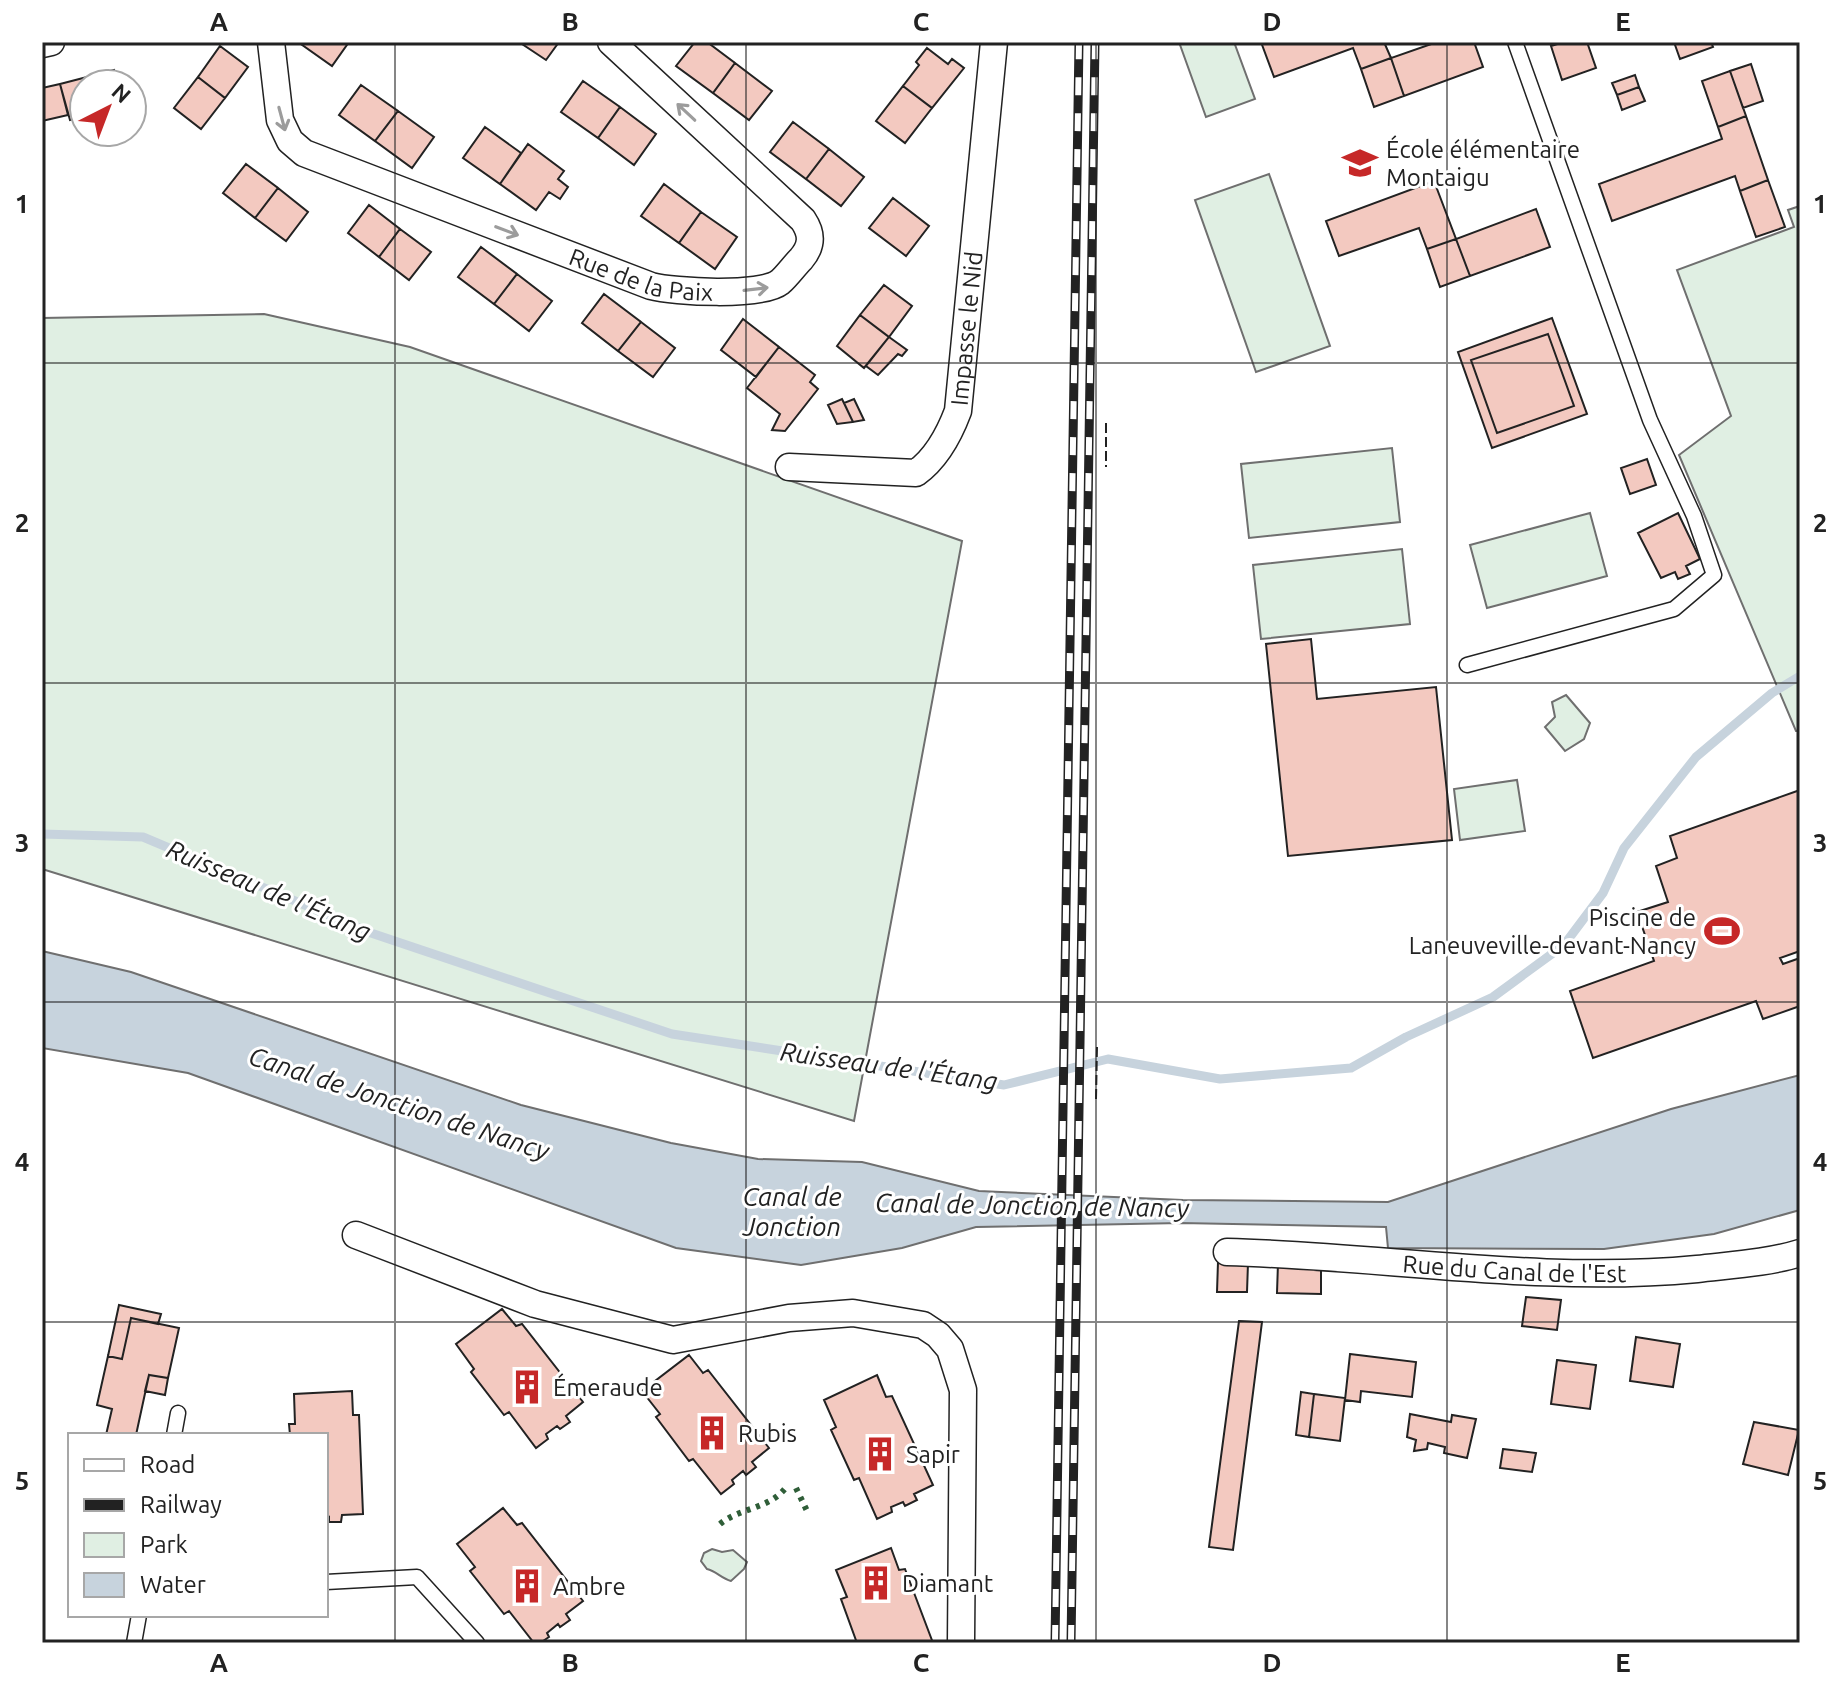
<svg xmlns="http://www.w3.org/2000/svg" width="1842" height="1685" font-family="Ubuntu,sans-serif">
<rect width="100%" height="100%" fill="#fff"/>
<path fill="#e0efe3" stroke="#6f6f6f" stroke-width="2" d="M1179 42H1234L1255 99 1206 117Z
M1269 174 1330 346 1256 372 1195 200Z
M1800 206V731H1796L1679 455 1731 416 1677 270 1794 227 1788 210Z
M264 314 410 347 962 541 854 1121 42 869V318Z
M1392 448 1400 522 1249 538 1241 464Z
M1590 513 1607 576 1487 608 1470 545Z
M1402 549 1410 624 1261 639 1253 565Z
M1566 695 1590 723 1584 739 1565 751 1545 727 1555 717 1552 702Z
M1517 780 1525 831 1460 840 1454 789Z
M712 1549 722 1552 733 1550 747 1562 744 1569 731 1581C721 1578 716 1571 707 1569L701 1561 704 1553Z"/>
<path fill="#c7d3dd" stroke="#6f6f6f" stroke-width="2" d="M42 951 131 972 521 1105 671 1143 758 1159 862 1162 979 1191 1183 1200 1388 1202 1671 1109 1800 1075V1210L1714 1234 1604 1249 1388 1248 1386 1227 1181 1223 976 1227 902 1248 801 1265 676 1248 188 1073 42 1048Z"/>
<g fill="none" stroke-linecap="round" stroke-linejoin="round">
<path stroke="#c7d3dd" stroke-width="9" d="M42 834 143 837 371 933 672 1034 1004 1085 1108 1059 1220 1079 1351 1068 1406 1037 1493 997 1564 945 1603 893 1624 848 1696 757 1772 693 1800 676"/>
</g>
<path fill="#f3c9c0" stroke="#222" stroke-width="2" fill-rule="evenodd" d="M298 42H349L332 66Z
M519 42H559L546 60Z
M695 42H707L735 63 713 93 676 66Z
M1261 42H1384L1391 58 1361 69 1353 48 1274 77Z
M1437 42H1474L1483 67 1404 96 1391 58Z
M1564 42H1587L1596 68 1562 80 1551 46Z
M1674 42H1711L1713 47 1680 59Z
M220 46 248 67 225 98 198 77Z
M927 48 948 64 952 59 964 68 932 108 903 86 919 65 916 62Z
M1391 58 1404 96 1374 107 1361 69Z
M735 63 772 91 749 120 713 93Z
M1751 64 1763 101 1743 108 1730 71Z
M114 70 117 84H84V116L70 120 60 84Z
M1730 71 1746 116 1718 127 1702 81Z
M1635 75 1639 87 1617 95 1612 83Z
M198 77 225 98 201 129 174 108Z
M583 81 620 107 598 138 561 112Z
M60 84 68 115 42 121V88Z
M361 85 398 111 375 141 339 115Z
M903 86 932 108 905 143 876 121Z
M1639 87 1645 101 1622 110 1617 95Z
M620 107 656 134 634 165 598 138Z
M398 111 434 137 412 168 375 141Z
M1746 116 1768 180 1740 191 1735 176 1612 221 1599 184 1722 139 1718 127Z
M793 122 829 149 806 179 770 152Z
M485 127 521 153 500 184 463 158Z
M528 144 564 171 558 179 568 187 560 199 549 192 536 210 500 184Z
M829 149 864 177 841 206 806 179Z
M246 164 278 188 255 218 223 193Z
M1768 180 1785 227 1756 237 1740 191Z
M1434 181 1456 239 1427 249 1419 228 1339 256 1326 221Z
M664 184 701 212 679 243 641 216Z
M278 188 308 212 286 241 255 218Z
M893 198 929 226 906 256 869 228Z
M369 205 400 229 379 257 348 233Z
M1536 209 1550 247 1470 276 1456 239Z
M701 212 737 237 715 269 679 243Z
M400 229 431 252 409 280 379 257Z
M1456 239 1470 276 1440 287 1427 249Z
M481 247 517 274 494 304 458 277Z
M517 274 552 301 529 331 494 304Z
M884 285 912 306 889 337 860 315Z
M604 294 641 322 618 351 582 323Z
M860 315 889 337 864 368 837 346Z
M1552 318 1587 414 1492 448 1458 352ZM1548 334 1574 406 1497 433 1471 360Z
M743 319 779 347 756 377 721 350Z
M641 322 675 348 653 377 618 351Z
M1548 334 1574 406 1497 433 1471 360Z
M889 337 907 350 902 356 898 354 878 375 866 366Z
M779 347 815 375 810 382 818 389 785 431 772 430 780 414 747 388Z
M842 399 853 422 837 424 828 405Z
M854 399 864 420 853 422 844 403Z
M1647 459 1656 485 1630 494 1621 468Z
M1678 513 1700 559 1686 566 1690 574 1678 579 1675 572 1661 578 1638 533Z
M1311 639 1317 699 1436 687 1452 840 1288 856 1266 644Z
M1800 790V951L1780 958 1783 964 1800 958V1006L1763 1019 1756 1001 1593 1058 1570 991 1654 961 1637 912 1668 902 1656 866 1677 858 1670 836Z
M1218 1262 1248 1263 1247 1292H1217Z
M1278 1263 1321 1264V1294L1277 1293Z
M1526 1297 1561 1300 1557 1330 1522 1326Z
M119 1305 161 1314 158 1324 131 1318 122 1359 108 1356Z
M502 1309 516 1326 522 1324 583 1402 566 1416 570 1422 560 1429 557 1426 546 1434 548 1439 536 1448 509 1412 504 1415 471 1372 474 1369 456 1344Z
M131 1318 179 1328 168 1378 149 1375 136 1435H106L112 1409 97 1405 108 1356 122 1359Z
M1239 1321 1262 1322 1233 1550 1209 1547Z
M1636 1337 1680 1344 1673 1387 1630 1381Z
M1350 1354 1416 1362 1412 1397 1361 1391 1360 1402 1345 1400Z
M689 1355 703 1373 708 1370 769 1448 752 1462 756 1467 746 1475 743 1471 732 1480 734 1484 721 1494 693 1459 689 1461 656 1417 660 1414 642 1391Z
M1557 1360 1596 1365 1590 1409 1551 1404Z
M149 1375 168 1378 165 1395 145 1391Z
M877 1375 886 1397 892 1396 933 1485 914 1494 917 1500 905 1506 903 1502 891 1507 892 1512 877 1519 859 1478 854 1480 831 1430 836 1427 824 1400Z
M352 1391 353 1415H359L363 1514 342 1515 341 1522H329V1517L326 1518V1435H290L289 1424H295L294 1394Z
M1301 1392 1314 1394 1309 1437 1296 1435Z
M1314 1394 1345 1398 1340 1441 1309 1437Z
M1410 1414 1451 1422 1452 1415 1476 1419 1467 1458 1444 1453 1445 1447 1428 1443 1427 1449 1414 1451 1416 1440 1407 1437Z
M1754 1422 1799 1430 1788 1475 1743 1464Z
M1503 1449 1536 1453 1532 1472 1500 1468Z
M503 1508 517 1525 522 1523 583 1601 566 1614 570 1620 560 1627 558 1624 547 1633 549 1637 540 1643H534L509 1611 504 1614 470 1571 475 1567 457 1544Z
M891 1548 899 1570 905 1569 933 1643H857L841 1599 847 1597 836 1570Z"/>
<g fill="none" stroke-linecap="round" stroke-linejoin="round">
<g stroke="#222" stroke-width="17">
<path id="service" d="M1467 665 1674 609 1714 575 1694 516 1650 420 1515 42
M174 1435 178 1413
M326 1582 417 1577 477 1643
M134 1643 139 1615"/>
</g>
<g stroke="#222" stroke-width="29">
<g id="minor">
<path id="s1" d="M271 42 280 120 290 141 304 153 651 286C674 292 761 297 780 282 787 276 794 266 801 259 812 246 813 235 803 220L611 42"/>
<path d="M42 44 51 42"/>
<path id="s2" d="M789 467 916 473C937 458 949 435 958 411L994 42"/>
<path d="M356 1235 535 1304 673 1340 789 1318 853 1313 923 1325 938 1335 950 1349 963 1390 961 1643"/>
<path id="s3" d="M1227 1252C1384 1256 1540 1284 1697 1269 1731 1265 1768 1263 1800 1253"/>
</g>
</g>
<use href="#service" stroke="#fff" stroke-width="14"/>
<use href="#minor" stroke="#fff" stroke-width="26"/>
<g stroke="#222" stroke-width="9">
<path id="rail" d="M1055 1643 1079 42
M1071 1643 1095 42"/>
</g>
<use href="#rail" stroke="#fff" stroke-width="6" stroke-dasharray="18" stroke-linecap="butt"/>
<path stroke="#2f5e38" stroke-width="6" stroke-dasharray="4 6" stroke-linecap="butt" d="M796 1488 808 1513
M720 1524C741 1507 771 1509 787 1486"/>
<path stroke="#222" stroke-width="2" stroke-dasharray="10 4" stroke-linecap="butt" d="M1106 423V467
M1096 1099 1097 1046"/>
</g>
<defs><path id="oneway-shaft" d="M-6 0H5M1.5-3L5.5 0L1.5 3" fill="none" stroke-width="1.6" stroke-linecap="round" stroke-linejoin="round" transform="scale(2)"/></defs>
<g stroke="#9c9c9c">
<use href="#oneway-shaft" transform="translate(686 112) rotate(-137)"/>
<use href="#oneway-shaft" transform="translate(282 119) rotate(75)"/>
<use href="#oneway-shaft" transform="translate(507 231) rotate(21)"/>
<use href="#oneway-shaft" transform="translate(756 289) rotate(-7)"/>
</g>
<path fill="none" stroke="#222" stroke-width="2" stroke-opacity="0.55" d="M395 42V1643M746 42V1643M1096 42V1643M1447 42V1643M42 363H1800M42 683H1800M42 1002H1800M42 1322H1800"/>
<defs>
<g id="school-bare" transform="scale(2.76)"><path d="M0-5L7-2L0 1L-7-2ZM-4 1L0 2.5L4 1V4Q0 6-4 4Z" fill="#c62828" stroke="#fff" stroke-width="2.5" paint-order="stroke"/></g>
<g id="stadium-bare" transform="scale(2.76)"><path d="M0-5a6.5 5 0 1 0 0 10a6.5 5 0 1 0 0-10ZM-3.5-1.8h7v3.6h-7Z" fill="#c62828" stroke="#fff" stroke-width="2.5" paint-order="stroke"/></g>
<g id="building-bare" transform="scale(2.76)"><path d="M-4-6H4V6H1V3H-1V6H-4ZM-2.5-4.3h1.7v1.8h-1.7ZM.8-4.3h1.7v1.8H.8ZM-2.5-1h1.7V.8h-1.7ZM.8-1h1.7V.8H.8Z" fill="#c62828" stroke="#fff" stroke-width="2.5" paint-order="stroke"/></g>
</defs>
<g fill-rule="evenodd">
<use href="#school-bare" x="1360" y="163"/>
<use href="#stadium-bare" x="1722" y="931"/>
<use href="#building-bare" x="527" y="1387"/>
<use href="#building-bare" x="712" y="1433"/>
<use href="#building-bare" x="880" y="1454"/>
<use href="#building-bare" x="876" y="1583"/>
<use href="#building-bare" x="527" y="1586"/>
</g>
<g text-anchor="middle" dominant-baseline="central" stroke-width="6" stroke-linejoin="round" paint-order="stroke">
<g font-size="24" fill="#222" stroke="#fff" text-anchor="start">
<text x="1386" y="149">École élémentaire<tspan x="1386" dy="28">Montaigu</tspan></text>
<text x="1696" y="917" text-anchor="end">Piscine de<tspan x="1696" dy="28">Laneuveville-devant-Nancy</tspan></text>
<text x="553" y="1387">Émeraude</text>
<text x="738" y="1433">Rubis</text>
<text x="906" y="1454">Sapir</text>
<text x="902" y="1583">Diamant</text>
<text x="553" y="1586">Ambre</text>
</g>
<g font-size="24" fill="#222" stroke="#fff">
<text stroke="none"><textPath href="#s1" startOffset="480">Rue de la Paix</textPath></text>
<text stroke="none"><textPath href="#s2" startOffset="286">Impasse le Nid</textPath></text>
<text stroke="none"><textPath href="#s3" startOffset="288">Rue du Canal de l'Est</textPath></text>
</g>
<g font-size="26" font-style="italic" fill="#222" stroke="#fff">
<text transform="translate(269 890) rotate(23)">Ruisseau de l'Étang</text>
<text transform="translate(889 1066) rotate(8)">Ruisseau de l'Étang</text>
<text transform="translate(399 1103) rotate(18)">Canal de Jonction de Nancy</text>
<text x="792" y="1196">Canal de<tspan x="792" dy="30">Jonction</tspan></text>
<text transform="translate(1032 1205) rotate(1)">Canal de Jonction de Nancy</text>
</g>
</g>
<rect width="1842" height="1685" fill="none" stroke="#ffffff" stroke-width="88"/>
<rect x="68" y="1433" width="260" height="184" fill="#ffffff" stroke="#a7a7a7" stroke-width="2"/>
<rect x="84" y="1459" width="40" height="12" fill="#ffffff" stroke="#a7a7a7" stroke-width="2"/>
<text x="140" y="1473" font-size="24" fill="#222222">Road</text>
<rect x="84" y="1499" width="40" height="12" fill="#222222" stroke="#a7a7a7" stroke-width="2"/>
<text x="140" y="1513" font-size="24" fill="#222222">Railway</text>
<rect x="84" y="1533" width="40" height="24" fill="#e0efe3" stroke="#a7a7a7" stroke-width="2"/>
<text x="140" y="1553" font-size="24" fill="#222222">Park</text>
<rect x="84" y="1573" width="40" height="24" fill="#c7d3dd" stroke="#a7a7a7" stroke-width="2"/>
<text x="140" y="1593" font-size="24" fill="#222222">Water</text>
<g transform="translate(108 108) rotate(42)"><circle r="38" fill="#ffffff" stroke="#a7a7a7" stroke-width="2"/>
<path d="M0-6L14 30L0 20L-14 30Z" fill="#c62828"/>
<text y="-12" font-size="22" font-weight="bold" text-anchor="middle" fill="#222222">N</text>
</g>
<rect x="44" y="44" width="1754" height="1597" fill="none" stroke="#222" stroke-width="3"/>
<g font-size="26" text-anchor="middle" font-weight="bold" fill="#222">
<text x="219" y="31">A</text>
<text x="570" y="31">B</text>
<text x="921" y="31">C</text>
<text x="1272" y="31">D</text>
<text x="1623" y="31">E</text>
<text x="22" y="213">1</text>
<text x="1820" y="213">1</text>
<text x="22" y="532">2</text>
<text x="1820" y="532">2</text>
<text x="22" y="852">3</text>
<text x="1820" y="852">3</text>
<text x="22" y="1171">4</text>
<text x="1820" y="1171">4</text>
<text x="22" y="1490">5</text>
<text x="1820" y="1490">5</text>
<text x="219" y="1672">A</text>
<text x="570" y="1672">B</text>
<text x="921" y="1672">C</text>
<text x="1272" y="1672">D</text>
<text x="1623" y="1672">E</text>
</g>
</svg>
